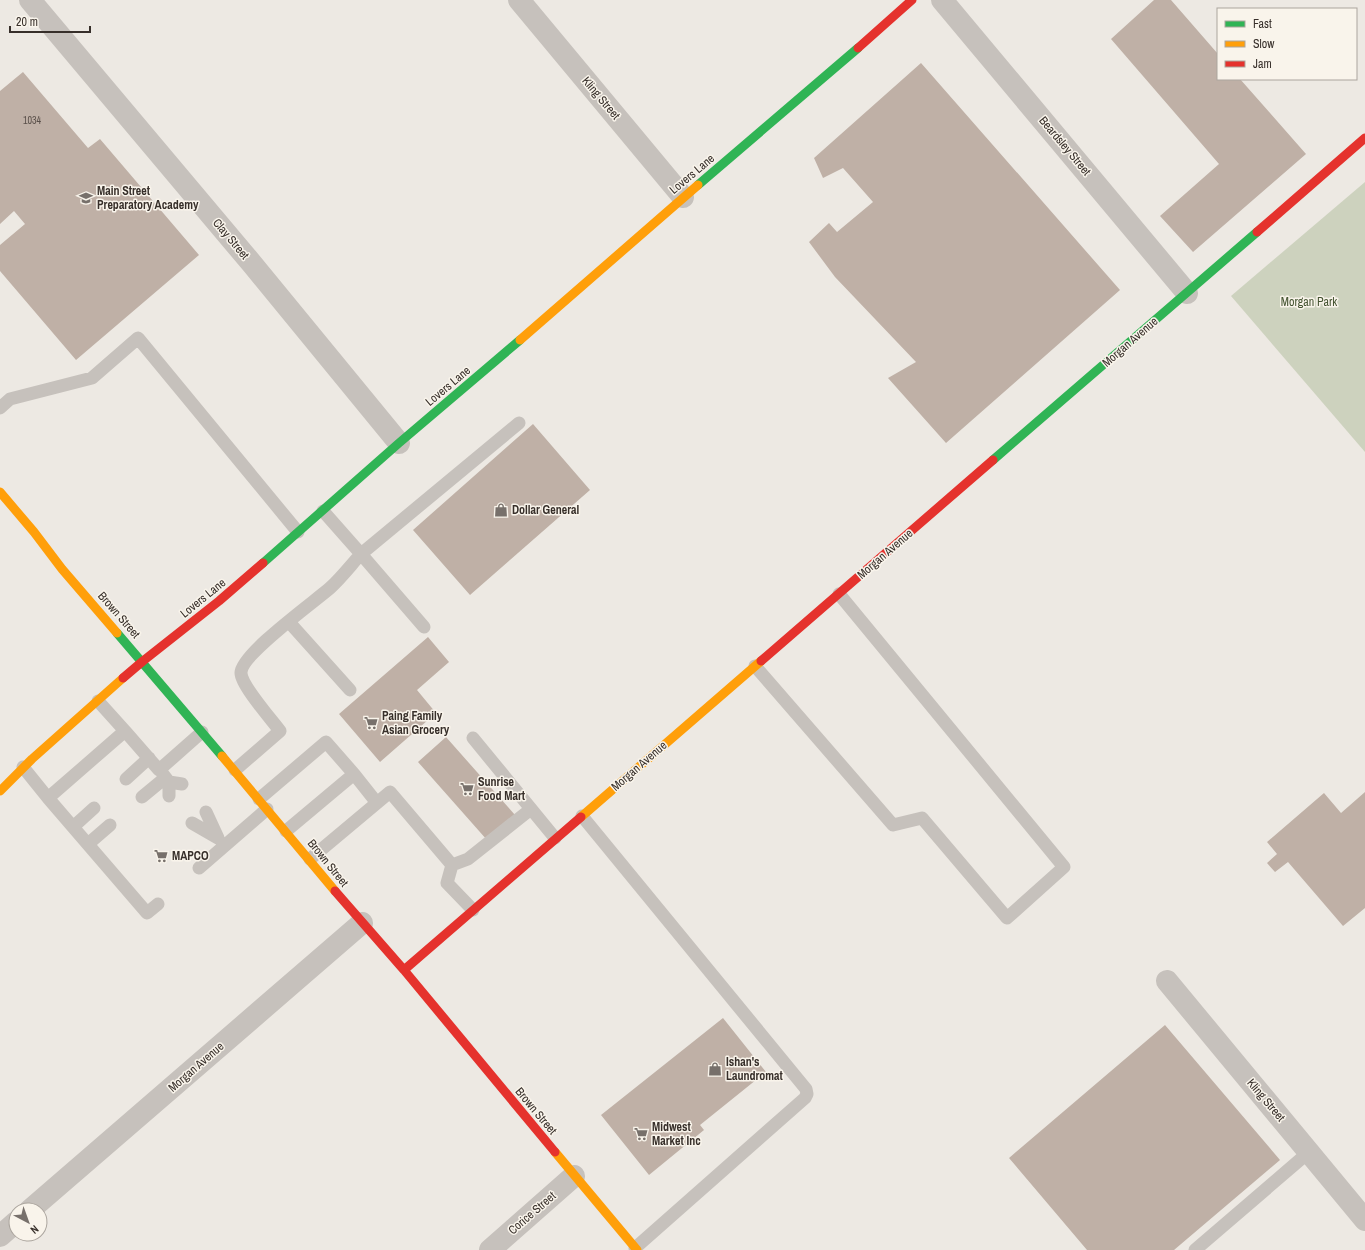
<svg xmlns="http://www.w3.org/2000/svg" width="1365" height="1250" font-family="'Archivo Narrow',sans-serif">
<rect width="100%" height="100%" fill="#ede9e3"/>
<path fill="#cdd2be" d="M1365 182V452L1231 296Z"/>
<path fill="#bfb0a6" d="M1154 0H1171L1218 54V79H1240L1306 154 1193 252 1160 216 1219 164 1111 39Z
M921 63 1120 290 946 443 888 378 916 362 835 277 809 242 829 223 837 232 873 202 843 168 823 178 814 158Z
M23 72 88 148 100 139 199 255 76 360 0 271V245L25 224 14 211 0 224V91Z
M533 424 590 490 470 595 413 530Z
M428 637 449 662 417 690 436 713 380 762 339 714Z
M446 737 515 815 487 840 418 762Z
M1365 792V908L1343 926 1288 862 1275 872 1267 863 1277 854 1267 842 1324 793 1341 813Z
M723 1018 766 1072 700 1125 704 1130 649 1175 601 1115Z
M1165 1025 1280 1160 1174 1250H1087L1009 1158Z"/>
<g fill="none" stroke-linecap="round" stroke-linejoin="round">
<path stroke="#c6c1bc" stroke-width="13" d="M0 408 10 399 92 378 138 338 298 532
M289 622 350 690
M424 627 361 554 519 423
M755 666 893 825 922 818 1007 918 1064 867 839 594
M125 731 159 770 202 732
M473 738 555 838
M23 767 48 798 125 731 98 701
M235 770 280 731C271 719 241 685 241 673 240 655 314 602 330 588 341 578 351 565 361 554L323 511
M162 773 169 782V796
M354 774 377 803
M126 779 149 758
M169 782 182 784
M142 797 165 778
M48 798 147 913 158 904
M259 799 326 742 354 774 286 831
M582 816 806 1089 807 1094 805 1098 635 1248
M192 823 218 838 206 812
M73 827 94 808
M88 844 110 825
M310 859 390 792 452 865 447 883 473 910
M452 865 468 859 531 809
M199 868 267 809
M1195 1250 1309 1152"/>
<path stroke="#c6c1bc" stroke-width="22" d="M30 0 253 265 399 443
M519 0 683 197
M942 0 1187 293
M1167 981 1365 1220
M30 1210 362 923
M0 1236 16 1222
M490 1250 574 1176"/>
<path stroke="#30b455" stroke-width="9" d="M698 185 858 48
M993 460 1257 232
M263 563 399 443 520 340
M117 633 222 756"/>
<path stroke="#ff9f0a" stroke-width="9" d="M520 340 698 185
M0 492 34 532 62 569 117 633
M222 756 335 891
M0 791 32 759 123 678
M581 817 761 661
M555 1152 637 1250"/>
<path stroke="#e5322d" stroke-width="9" d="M858 48 912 0
M1257 232 1365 138
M761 661 993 460
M123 678 143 661 219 601 263 563
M335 891 404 970 555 1152
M404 970 581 817"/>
</g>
<defs>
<g id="school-bare" transform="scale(1.08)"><path d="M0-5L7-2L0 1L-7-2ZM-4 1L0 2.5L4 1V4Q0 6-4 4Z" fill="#77706b" stroke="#f9f4eb" stroke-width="2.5" paint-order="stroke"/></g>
<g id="shop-bare" transform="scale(1.08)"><path d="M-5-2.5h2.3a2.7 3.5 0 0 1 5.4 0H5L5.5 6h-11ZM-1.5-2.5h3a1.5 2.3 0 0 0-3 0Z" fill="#77706b" stroke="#f9f4eb" stroke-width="2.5" paint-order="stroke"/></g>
<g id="supermarket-bare" transform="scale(1.08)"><path d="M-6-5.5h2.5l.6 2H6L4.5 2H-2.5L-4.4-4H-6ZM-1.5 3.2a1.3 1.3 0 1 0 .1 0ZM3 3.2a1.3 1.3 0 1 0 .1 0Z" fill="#77706b" stroke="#f9f4eb" stroke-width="2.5" paint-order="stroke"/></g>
</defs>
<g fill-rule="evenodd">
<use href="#school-bare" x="86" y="198"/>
<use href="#shop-bare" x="501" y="510"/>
<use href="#supermarket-bare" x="371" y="723"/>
<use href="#supermarket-bare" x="467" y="789"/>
<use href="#supermarket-bare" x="161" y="856"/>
<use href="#shop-bare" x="715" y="1069"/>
<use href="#supermarket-bare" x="641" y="1134"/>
</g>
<g text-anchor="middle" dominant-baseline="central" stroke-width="3" stroke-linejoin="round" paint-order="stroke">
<g font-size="10" fill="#594f49">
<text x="32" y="120">1034</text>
</g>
<g font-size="12" fill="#372f2a" stroke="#f9f4eb">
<text transform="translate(601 98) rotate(50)">Kling Street</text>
<text transform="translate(1065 146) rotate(50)">Beardsley Street</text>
<text transform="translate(692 174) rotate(-40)">Lovers Lane</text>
<text transform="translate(231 239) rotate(50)">Clay Street</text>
<text transform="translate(1130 342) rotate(-41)">Morgan Avenue</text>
<text transform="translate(448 386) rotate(-40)">Lovers Lane</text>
<text transform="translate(885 554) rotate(-41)">Morgan Avenue</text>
<text transform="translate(203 598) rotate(-39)">Lovers Lane</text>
<text transform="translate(119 615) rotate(49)">Brown Street</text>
<text transform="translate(639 766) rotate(-41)">Morgan Avenue</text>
<text transform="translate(328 863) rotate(51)">Brown Street</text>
<text transform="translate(196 1067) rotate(-41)">Morgan Avenue</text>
<text transform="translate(1266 1100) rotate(50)">Kling Street</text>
<text transform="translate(536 1111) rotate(50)">Brown Street</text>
<text transform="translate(532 1213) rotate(-41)">Corice Street</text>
</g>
<g font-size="12" font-weight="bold" fill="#372f2a" stroke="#f9f4eb" text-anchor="start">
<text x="97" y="191">Main Street<tspan x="97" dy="14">Preparatory Academy</tspan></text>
<text x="512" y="510">Dollar General</text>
<text x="382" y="716">Paing Family<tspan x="382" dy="14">Asian Grocery</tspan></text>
<text x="478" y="782">Sunrise<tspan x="478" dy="14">Food Mart</tspan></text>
<text x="172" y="856">MAPCO</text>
<text x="726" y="1062">Ishan's<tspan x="726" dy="14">Laundromat</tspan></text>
<text x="652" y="1127">Midwest<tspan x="652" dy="14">Market Inc</tspan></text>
</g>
<g font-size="12" fill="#435330" stroke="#f9f4eb">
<text x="1309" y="302">Morgan Park</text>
</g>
</g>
<rect x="1217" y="8" width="140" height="72" fill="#f9f4eb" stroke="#aba59e"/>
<rect x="1225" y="21" width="20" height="6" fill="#30b455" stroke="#aba59e"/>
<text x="1253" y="28" font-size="12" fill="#372f2a">Fast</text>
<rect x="1225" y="41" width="20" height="6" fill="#ff9f0a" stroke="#aba59e"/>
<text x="1253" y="48" font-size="12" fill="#372f2a">Slow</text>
<rect x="1225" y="61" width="20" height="6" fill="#e5322d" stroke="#aba59e"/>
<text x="1253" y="68" font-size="12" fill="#372f2a">Jam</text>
<g transform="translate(28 1222) rotate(139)"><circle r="19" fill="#f9f4eb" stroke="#aba59e"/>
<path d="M0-3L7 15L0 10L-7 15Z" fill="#77706b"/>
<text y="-6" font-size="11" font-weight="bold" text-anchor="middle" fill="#372f2a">N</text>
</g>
<path d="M10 26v6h80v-6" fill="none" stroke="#372f2a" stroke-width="2"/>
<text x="16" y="26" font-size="12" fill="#372f2a" stroke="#f9f4eb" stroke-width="3" paint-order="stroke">20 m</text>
</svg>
